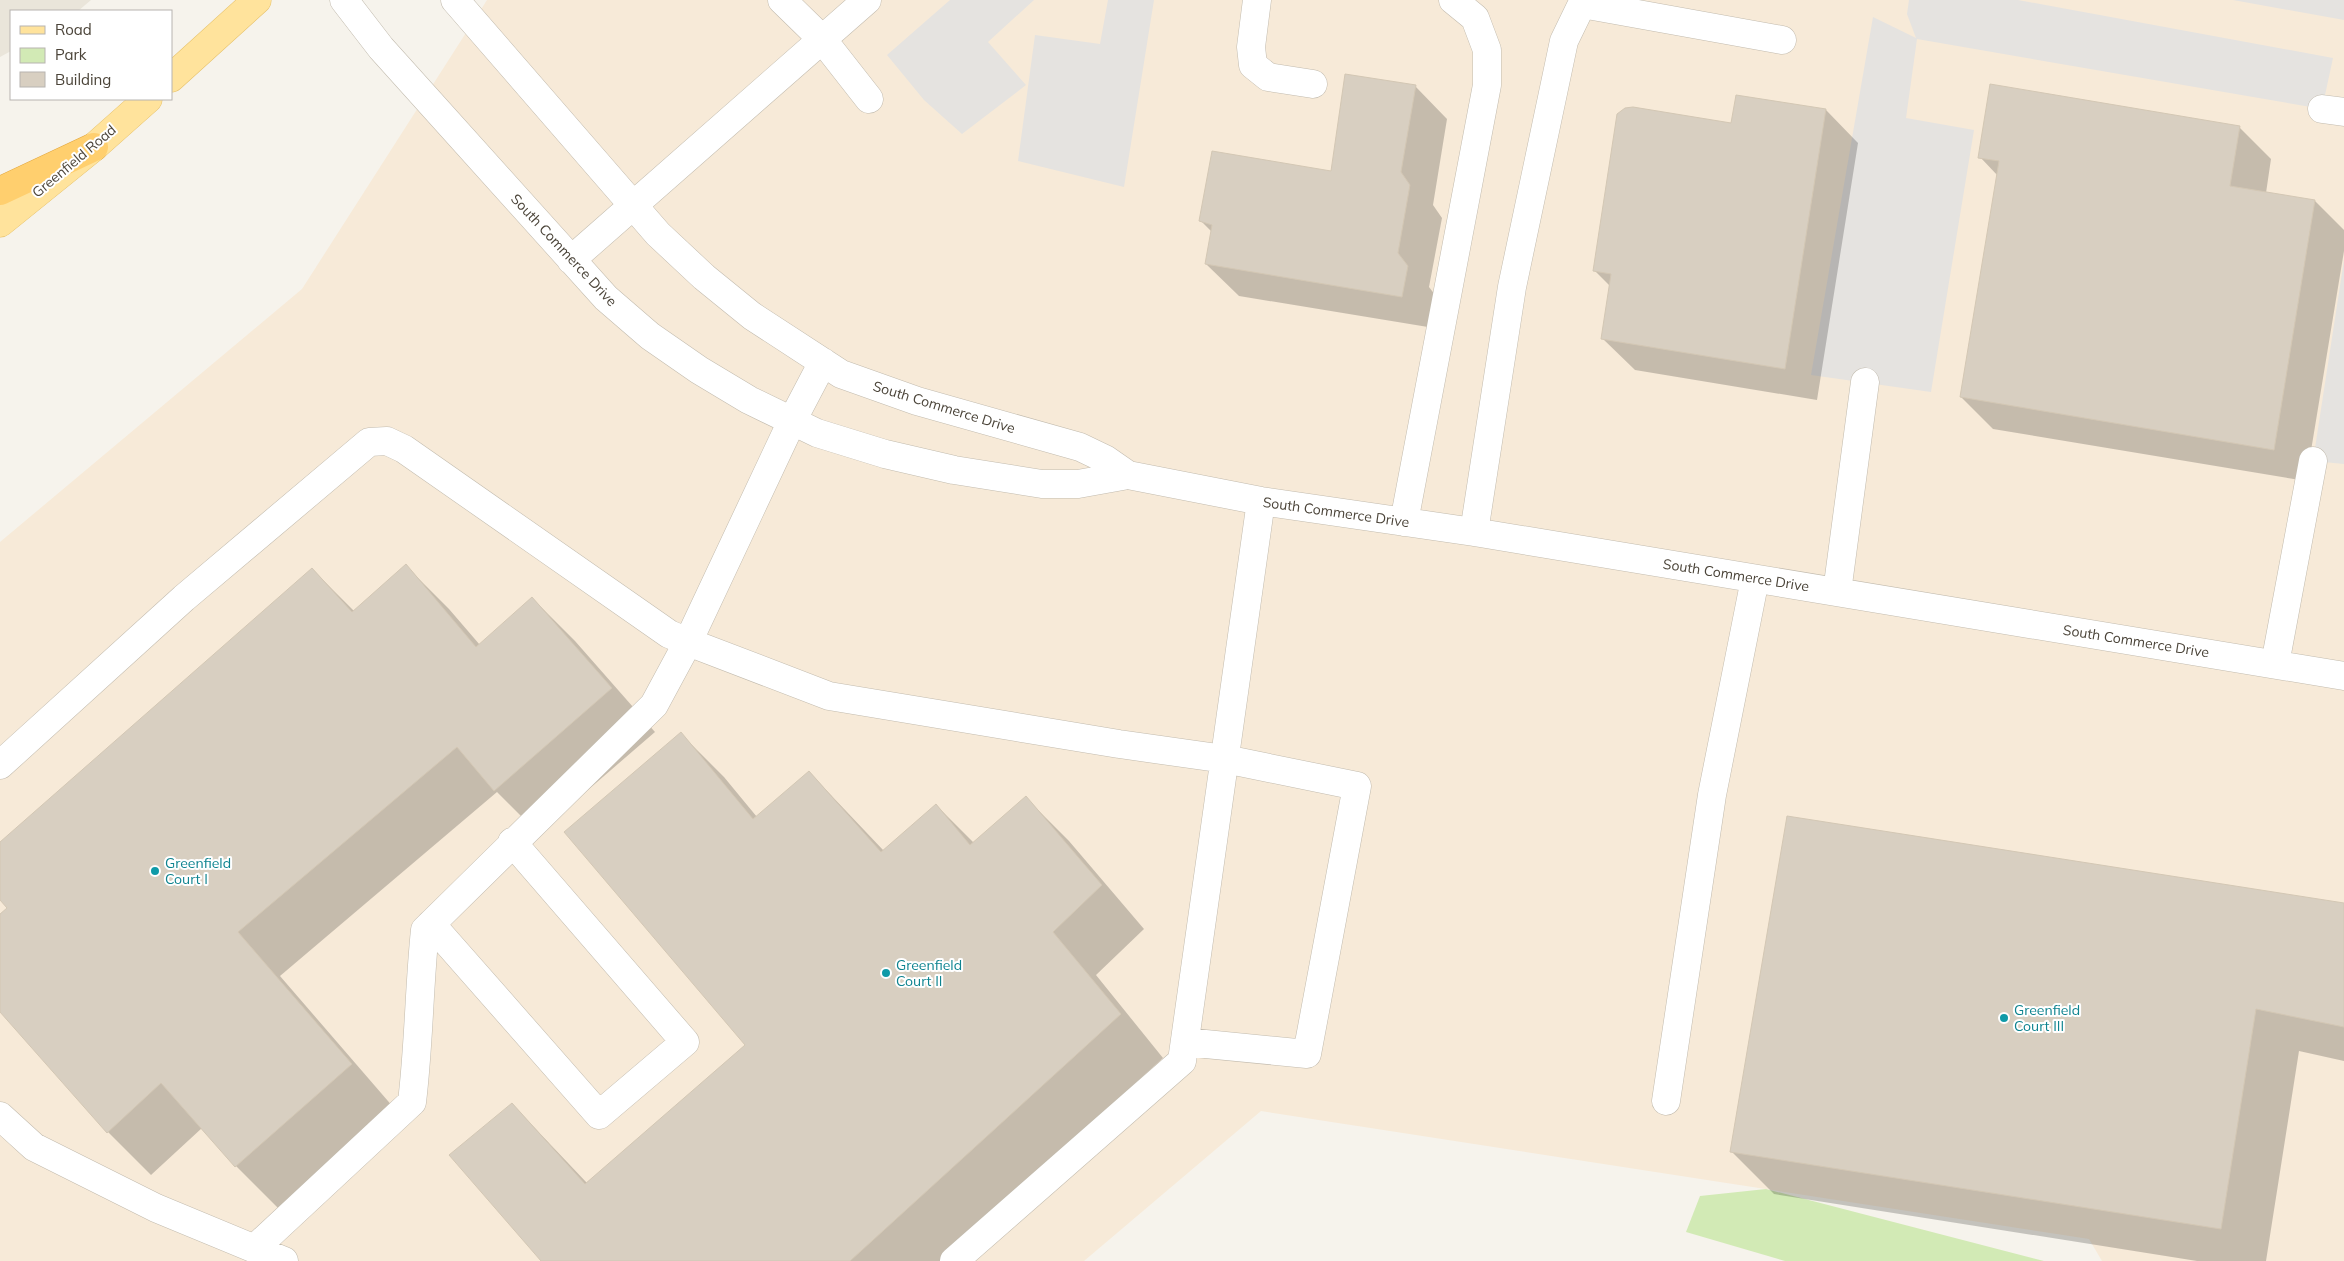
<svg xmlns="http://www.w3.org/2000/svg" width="2344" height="1261" font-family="Mulish,sans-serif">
<rect width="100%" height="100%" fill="#f6f3ec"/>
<path fill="#eae5da" d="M0 0H91L78 11H11V51L0 57Z"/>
<path fill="#f7ead8" d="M487 0H2344V1261H2102L2089 1239 1261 1111 1084 1261H0V542L302 289Z"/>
<path fill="#d2eab5" d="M1766 1189 2044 1261H1785L1686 1232 1700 1196Z"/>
<path fill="#e5e3e0" d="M950 0H1034L988 42 1026 85 962 134 924 100 887 55Z
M1108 0H1154L1124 187 1018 161 1035 35 1100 44Z
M1909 0H2018L2333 58 2322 109 1917 39 1906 118 1974 130 1931 392 1811 375 1873 17 1916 38 1907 14Z
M2233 0H2344V20Z
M2344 260V464L2313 461Z"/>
<path fill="#0003" d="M1415 86 1447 119 1433 205 1442 218 1429 287 1439 300 1434 328 1239 296 1206 264 1212 232 1201 221 1332 172Z
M1737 96 1826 110 1858 143 1817 400 1635 370 1602 338 1611 287 1594 270 1732 124Z
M2239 127 2271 159 2266 193 2315 201 2344 230V251L2306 481 1993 429 1961 397 1998 176 1980 157Z
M406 566 449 609 480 645 532 598 575 641 655 732 538 833 497 792 280 976 394 1108 279 1209 236 1166 202 1128 151 1175 108 1132 0 1010V915L8 908 0 898V844L312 569 355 612Z
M681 734 724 777 757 817 809 772 884 851 936 805 974 843 1026 798 1069 841 1144 929 1096 975 1163 1058 940 1261H543L512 1104 587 1183 747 1045Z
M2344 905V1061L2299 1051 2266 1261H2197L1774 1194 1731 1151Z"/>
<path fill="#d8cfc1" stroke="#d3c7b4" d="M1345 74 1416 85 1401 172 1410 185 1398 253 1408 266 1402 297 1205 264 1212 225 1199 221 1212 151 1331 171Z
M1990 84 2240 126 2230 186 2315 200 2274 450 1960 397 1999 161 1978 158Z
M1736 95 1826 109 1785 369 1601 339 1611 274 1593 271 1617 114 1625 108 1633 107 1731 123Z
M406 564 476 647 532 597 612 688 494 791 457 747 238 932 352 1064 235 1167 161 1083 107 1133 0 1012V914L7 908 0 900V842L312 568 352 612Z
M681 732 753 819 809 771 881 852 936 804 970 845 1026 796 1102 885 1053 932 1121 1014 850 1261H541L449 1155 512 1103 585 1184 745 1045 564 832Z
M1787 816 2344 903V1027L2256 1009 2221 1229 1730 1152Z"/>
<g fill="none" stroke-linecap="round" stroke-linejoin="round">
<g stroke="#c2bbae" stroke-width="29">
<path id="minor" d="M344 0 381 48 606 298 650 336 699 370 749 400 817 433 885 454 954 470 1042 484H1078L1128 475 1261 501 1474 532 2344 676
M455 0 658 234 704 277 752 316 841 374 917 401 1080 447 1105 459 1128 475
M782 0 822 39 869 99
M1257 0 1251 47 1253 65 1268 77 1313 84
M2322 109 2344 112
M571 260 867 0
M1404 522 1487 85V50L1475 18 1453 0
M1474 532 1512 287 1564 41 1582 4 1782 40
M1837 592 1865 382
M2275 664 2313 461
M0 765 184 598 369 442 387 441 404 449 669 634 688 642 792 421 823 362
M431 924 599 1115 685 1042 512 842
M1666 1101 1712 795 1755 579
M0 1116 34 1147 156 1208 284 1261
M254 1249 412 1102C419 1045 419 987 425 930L654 705 688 642 829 696 1119 744 1225 759 1357 786 1307 1054 1185 1042
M954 1261 1182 1061 1261 501"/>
</g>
<g stroke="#e6c16a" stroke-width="29">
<path id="major" d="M171 78 257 0
M0 223 94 147 148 99"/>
</g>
<g stroke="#e0a43c" stroke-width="29">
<path id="highway" d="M0 191 94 147"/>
</g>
<use href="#minor" stroke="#fff" stroke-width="28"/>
<use href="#major" stroke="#ffe39c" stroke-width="28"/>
<use href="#highway" stroke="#ffcf6e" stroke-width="28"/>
</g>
<g fill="#0f9aa8" stroke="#fff" stroke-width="2">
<circle cx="155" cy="871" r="5"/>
<circle cx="886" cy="973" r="5"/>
<circle cx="2004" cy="1018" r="5"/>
</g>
<g text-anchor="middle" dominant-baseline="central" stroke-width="4" stroke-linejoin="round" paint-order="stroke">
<g font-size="14" fill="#4b4439" stroke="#fff">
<text transform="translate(74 161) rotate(-40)">Greenfield Road</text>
<text transform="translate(564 250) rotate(47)">South Commerce Drive</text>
<text transform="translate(944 407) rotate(17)">South Commerce Drive</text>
<text transform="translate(1336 512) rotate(8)">South Commerce Drive</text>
<text transform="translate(1736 575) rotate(9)">South Commerce Drive</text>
<text transform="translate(2136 641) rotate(9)">South Commerce Drive</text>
</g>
<g font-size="14" fill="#0d838f" stroke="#fff" text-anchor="start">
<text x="165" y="863">Greenfield<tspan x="165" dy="16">Court I</tspan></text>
<text x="896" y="965">Greenfield<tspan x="896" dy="16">Court II</tspan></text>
<text x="2014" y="1010">Greenfield<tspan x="2014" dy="16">Court III</tspan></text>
</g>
</g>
<rect x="10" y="10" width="162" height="90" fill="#ffffff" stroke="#b7b4b0"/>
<rect x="20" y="26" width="25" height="8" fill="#ffe39c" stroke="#b7b4b0"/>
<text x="55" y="35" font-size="15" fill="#4b4439">Road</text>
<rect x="20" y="48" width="25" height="15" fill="#d2eab5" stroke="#b7b4b0"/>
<text x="55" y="60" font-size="15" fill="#4b4439">Park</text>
<rect x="20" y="72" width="25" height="15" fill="#d8cfc1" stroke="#b7b4b0"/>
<text x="55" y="85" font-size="15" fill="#4b4439">Building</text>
</svg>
